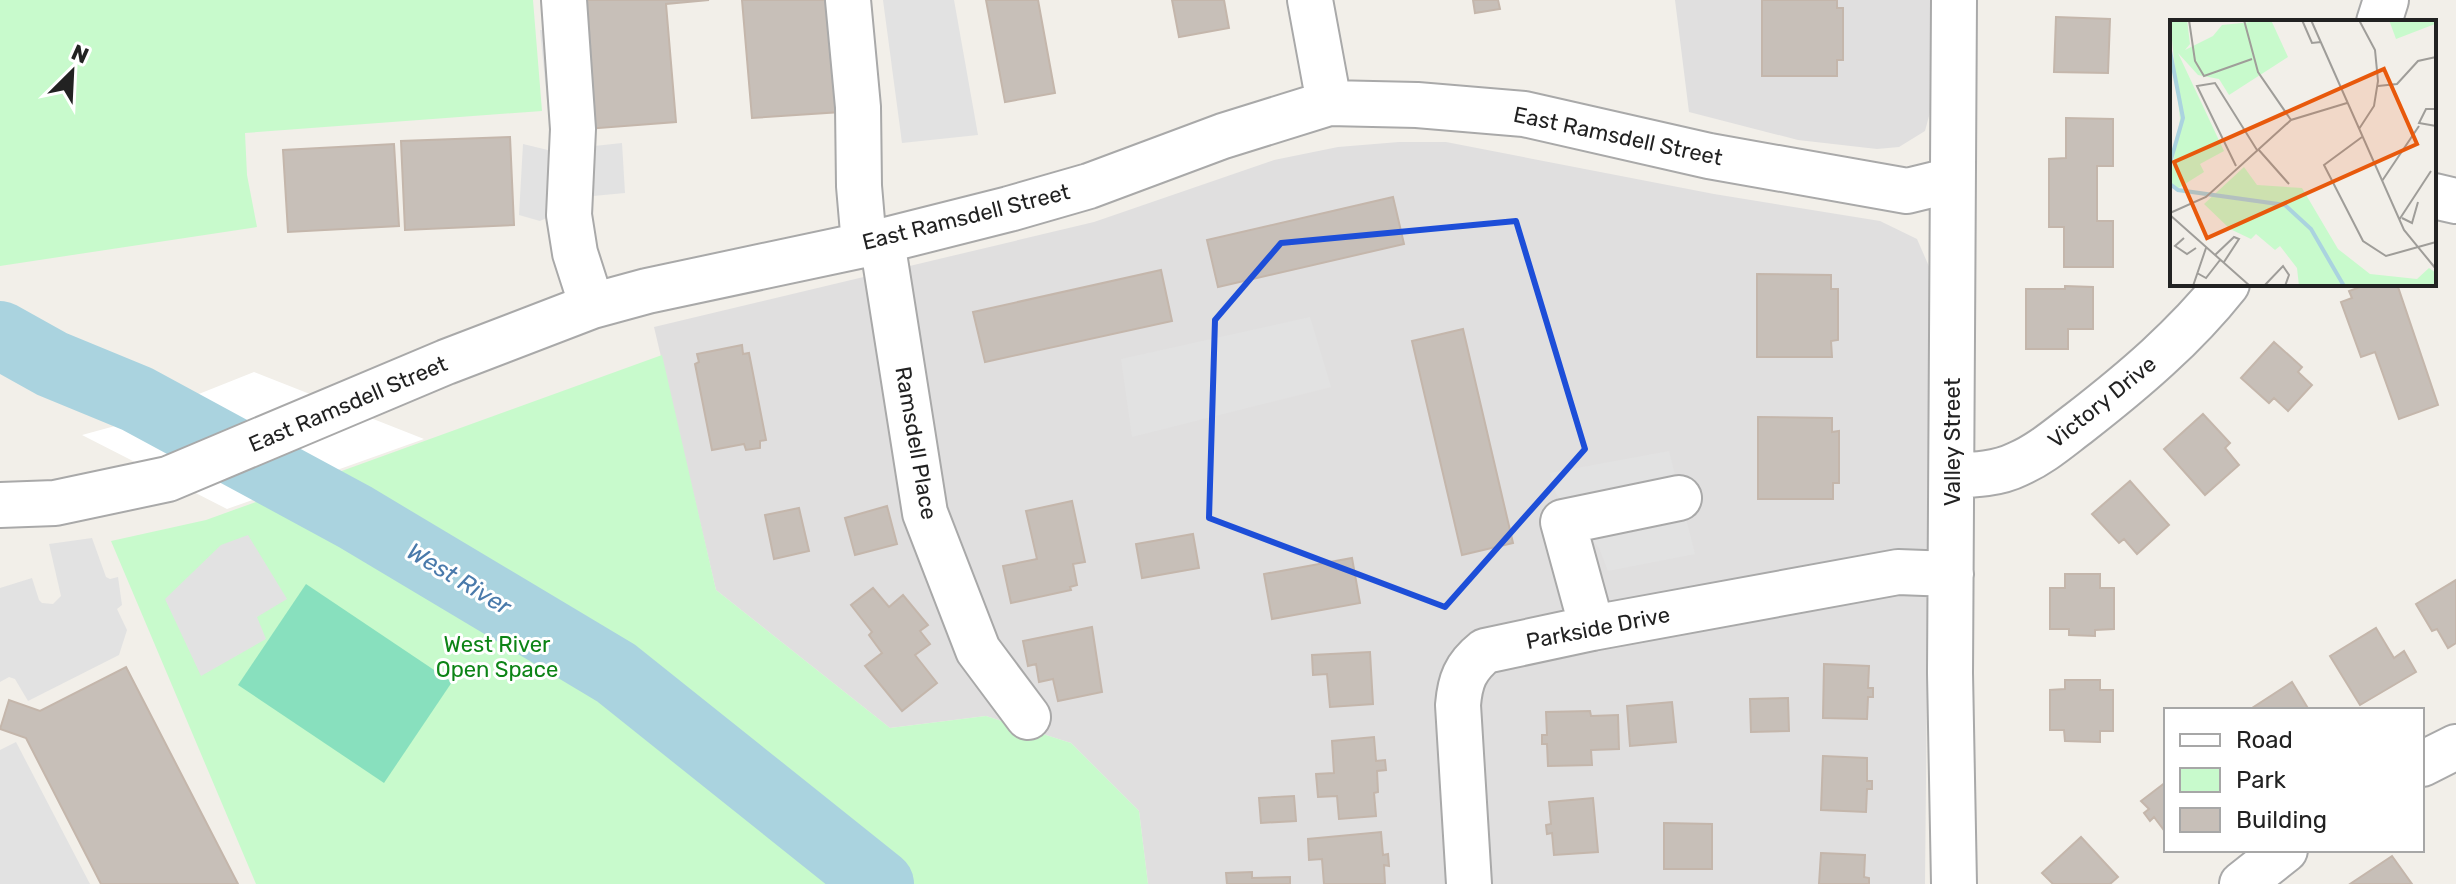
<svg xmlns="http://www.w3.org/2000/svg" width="2456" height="884" font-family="Rubik,sans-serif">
<rect width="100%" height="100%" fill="#f2efe9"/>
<path fill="#e0dfdf" d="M1675 0H1934L1933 101 1925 131 1899 147 1877 149 1798 140 1689 112Z
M1399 142H1446L1714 194 1880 221 1917 239 1931 271 1925 884H1148L1139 811 1071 743 986 716 890 728 716 590 654 327 1094 222 1274 160 1338 147Z"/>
<path fill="#c8facc" d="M0 0H533L542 111 245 133 247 175 257 227 0 266Z
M662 355 716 590 890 728 986 716 1071 743 1139 811 1148 884H256L111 541 206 520Z"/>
<path fill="#88e0be" d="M306 584 452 682 384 783 238 685Z"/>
<path fill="#e2e2e2" d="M883 0H954L978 135 902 143Z
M573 28 585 147 622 143 625 193 593 196 540 221 519 215 523 144 552 151 540 30Z
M1310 317 1331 387 1132 437 1121 359Z
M1669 451 1695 554 1608 571 1599 548 1556 494 1550 473Z
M248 535 287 599 257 617 266 639 201 676 165 599 221 545Z
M92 538 106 577 110 579 118 577 122 605 117 609 127 630 119 655 28 701 15 679 9 677 0 682V588L32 578 39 600 42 603 53 604 61 596 49 544Z
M16 742 90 884H0V750Z"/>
<path fill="#fff" d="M254 372 424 439 227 509 82 435 126 423Z"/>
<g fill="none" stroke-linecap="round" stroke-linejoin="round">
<path stroke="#aad3df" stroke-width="68" d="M0 335 52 364 137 399 355 517 616 673 880 884"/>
</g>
<path fill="#c7bfb8" stroke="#c4b6ab" stroke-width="2" d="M576 0H709L666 4 676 122 586 129Z
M742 0H835L841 112 752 118Z
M986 0H1038L1055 93 1005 102Z
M1172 0H1224L1229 28 1179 37Z
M1473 0H1498L1500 9 1475 13Z
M1762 0H1837V8H1843V60H1837V76H1762Z
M2056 17 2110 19 2108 73 2054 72Z
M2066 118 2113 119V166H2097V221H2113V267H2064V227H2049V159L2066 158Z
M510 137 514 225 405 230 401 141Z
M394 144 399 226 288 232 283 150Z
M1393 197 1404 244 1218 287 1207 240Z
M1161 270 1172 321 985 362 973 312Z
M1757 274 1831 275V289H1838V340L1831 341 1832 357H1757Z
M2368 284H2386L2387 286 2397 284 2438 405 2399 419 2375 352 2361 357 2341 302 2352 298 2349 291Z
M2065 286 2093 287V329H2068V349H2026V289H2065Z
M1463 329 1513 543 1462 555 1412 341Z
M2274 342 2302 367 2298 372 2312 385 2288 411 2274 398 2269 403 2241 378Z
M742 345 743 354 749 353 766 440 760 441V448L746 450 744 444 712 450 695 364 699 362 697 354Z
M2203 414 2230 443 2225 448 2239 465 2205 495 2164 449Z
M1758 417 1832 418V432L1839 431V483H1833V499H1758Z
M2130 481 2169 525 2137 554 2124 539 2119 543 2092 514Z
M1072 501 1085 562 1073 564 1077 585 1070 587 1071 590 1011 603 1003 566 1037 559 1026 511Z
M887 506 897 544 855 555 845 518Z
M799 508 809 551 774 559 765 515Z
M1193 534 1199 568 1142 578 1136 544Z
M1352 558 1360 603 1272 619 1264 574Z
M2065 574H2100V588H2114V629L2095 630V636L2069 635V629H2050V588H2065Z
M2456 580V643L2448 648 2437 629 2432 631 2416 604Z
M873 588 889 607 903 595 928 625 920 631 930 644 915 655 937 683 902 711 865 666 882 653 869 635 872 632 851 605Z
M1092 627 1102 692 1058 701 1053 679 1039 682 1036 664 1028 666 1023 641Z
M2376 628 2394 658 2404 651 2416 672 2360 705 2330 656Z
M1370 652 1373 704 1330 707 1327 674 1313 675 1312 655Z
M1824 664 1869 666 1868 688H1873V697H1868L1867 719 1823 718Z
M126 667 238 884H101L26 738 0 729 9 700 40 711Z
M2065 680H2100V690H2113V731H2100V742L2065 741 2064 730H2050V690L2065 689Z
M2292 682 2309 710H2249Z
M1788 698 1789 731 1751 732 1750 699Z
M1672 702 1676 742 1630 746 1627 706Z
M1590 711 1591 716 1618 715 1619 749 1591 750 1592 765 1548 766 1547 744H1542V735H1547L1546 712Z
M1374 737 1376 761 1385 760 1386 770 1377 771 1378 792 1374 793 1376 816 1339 819 1337 796 1318 797 1316 774 1334 773 1332 741Z
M1823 756 1867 758V781H1872V789H1867L1866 812 1821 810Z
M2166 782V833L2154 817 2150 821 2144 813 2149 809 2141 801Z
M1294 796 1296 821 1261 823 1259 798Z
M1593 798 1598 852 1554 855 1552 833 1547 834 1546 825 1551 824 1549 802Z
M1664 823 1712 824V869H1664Z
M1381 832 1383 855 1388 854 1389 866 1384 865 1385 884H1324L1322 859 1309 860 1308 839Z
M2081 837 2118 877 2110 884H2053L2042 873Z
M1821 853 1865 855 1864 877 1869 878V884H1819Z
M2392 856 2412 884H2350Z
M1252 872V878L1290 877V884H1227L1226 873Z"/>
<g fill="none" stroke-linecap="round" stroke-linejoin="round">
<g stroke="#a9a9a9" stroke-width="48">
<path id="minor" d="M564 0 573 129 569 215 575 253 592 306
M848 0 858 107 859 186 864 244
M1310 0 1329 103
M2379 22 2386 0
M2434 196 2456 201
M882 241 925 513 978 650 1028 717
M1952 476C1974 475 1998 474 2018 464 2041 454 2059 438 2079 423 2133 381 2185 337 2227 284
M0 505 55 503 168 479 446 362 592 306 647 291 882 241 1009 209 1089 186 1223 136 1329 103 1417 105 1524 114 1709 156 1907 191 1952 180
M1592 628 1563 522 1679 498
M2422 764 2456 747
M1469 884 1458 705C1460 681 1465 667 1485 651L1592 628 1898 572 1951 574
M1954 884 1950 673 1954 0
M2242 884 2285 850"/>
</g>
<use href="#minor" stroke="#fff" stroke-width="44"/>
</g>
<path fill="none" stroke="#1d4ed8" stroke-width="6" stroke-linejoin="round" d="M1516 221 1585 449 1445 607 1209 518 1215 320 1281 243Z"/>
<g text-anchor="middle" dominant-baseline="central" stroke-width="6" stroke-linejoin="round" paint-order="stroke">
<g font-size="22" fill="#222" stroke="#fff">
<text transform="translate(1618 136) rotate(12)">East Ramsdell Street</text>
<text transform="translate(966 217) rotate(-14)">East Ramsdell Street</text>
<text transform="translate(2102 402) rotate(-39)">Victory Drive</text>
<text transform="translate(348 404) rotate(-23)">East Ramsdell Street</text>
<text transform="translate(1952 442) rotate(-90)">Valley Street</text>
<text transform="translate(916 443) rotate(80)">Ramsdell Place</text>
<text transform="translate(1598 628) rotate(-11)">Parkside Drive</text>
</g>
<g font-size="22" fill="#0c8416" stroke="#fff">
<text x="497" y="644">West River<tspan x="497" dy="25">Open Space</tspan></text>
</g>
<g font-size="24" font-style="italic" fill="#4a7aab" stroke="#fff">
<text transform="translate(459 579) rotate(31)">West River</text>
</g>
</g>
<g transform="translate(2170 20)">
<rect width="266" height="266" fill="#f2efe9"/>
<path d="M0 0H17L20 24 15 30 43 16 52 5 101 0 118 37 59 75 49 59 28 55 8 33 54 131 30 144 34 152 7 169 0 163 10 99ZM219 0H264L265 4 226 19ZM74 147 87 165 132 168 168 229 200 254 247 259 259 248 266 253V266H129L127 248 110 226 105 230 86 214 81 219 60 209 34 184Z" fill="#c8facc"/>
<path fill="none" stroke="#aad3df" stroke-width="4" d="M0 31 13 98 0 143M0 164 8 170 115 185 141 209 174 266"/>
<path fill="none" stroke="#9f9d99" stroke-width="2" d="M19 0 25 41 34 56 82 39M74 0 88 52 121 100M132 0 142 23 151 22M141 0 234 210 266 249M208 66 227 64 248 41 266 37M266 89H256L249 103 266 106M189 109 204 86 208 61 205 30 189 0M192 117 154 145 193 221 216 236 266 222M88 129 119 164M66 146 27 66 45 63 87 130M212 161 249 106M0 193 36 177 121 100 177 83M0 195 80 266M232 198 242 203 248 182M229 200 261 151M14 218 5 226 17 234 26 228M45 235 64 217 69 219 54 242M27 253 36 258 50 240M23 266 36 228M94 266 113 246 119 255 115 266"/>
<path fill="#e8590c" fill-opacity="0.15" stroke="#e8590c" stroke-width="4" d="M214 49 247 124 37 218 4 142Z"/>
<rect width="266" height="266" fill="none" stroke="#222" stroke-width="4"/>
</g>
<rect x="2164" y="708" width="260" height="144" fill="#ffffff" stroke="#a7a7a7" stroke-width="2"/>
<rect x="2180" y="734" width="40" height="12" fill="#ffffff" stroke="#a7a7a7" stroke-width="2"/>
<text x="2236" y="748" font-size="24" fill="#222222">Road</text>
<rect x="2180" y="768" width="40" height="24" fill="#c8facc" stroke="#a7a7a7" stroke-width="2"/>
<text x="2236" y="788" font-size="24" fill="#222222">Park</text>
<rect x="2180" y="808" width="40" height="24" fill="#c7bfb8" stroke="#a7a7a7" stroke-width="2"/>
<text x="2236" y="828" font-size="24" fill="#222222">Building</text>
<g transform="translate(72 72) rotate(24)" stroke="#ffffff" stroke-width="6" paint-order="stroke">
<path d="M0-6L14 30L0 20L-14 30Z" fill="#222222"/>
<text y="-12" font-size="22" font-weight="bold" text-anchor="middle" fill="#222222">N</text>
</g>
</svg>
